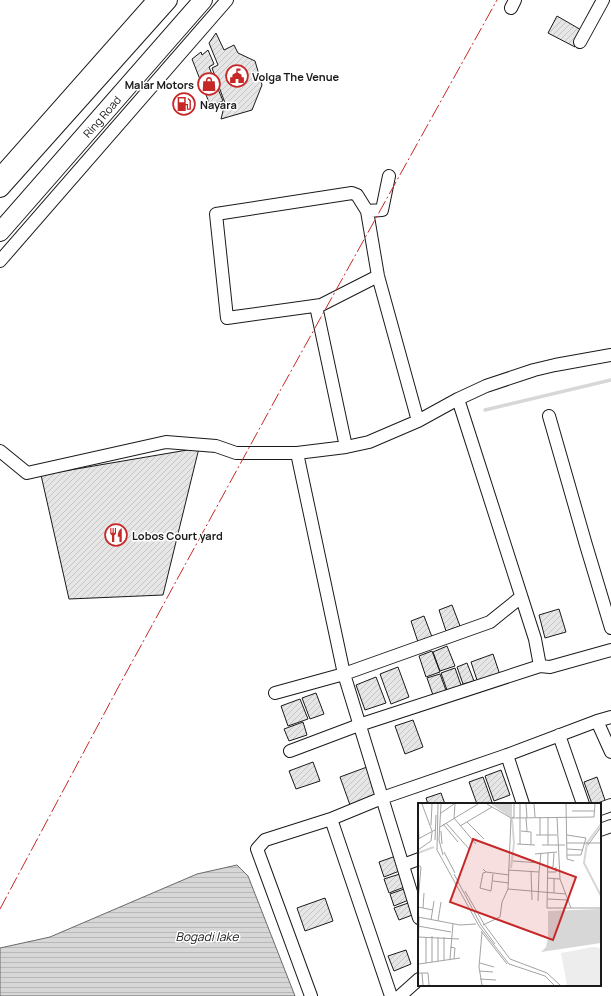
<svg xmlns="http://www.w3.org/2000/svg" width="611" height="996" font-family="Manrope,sans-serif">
<defs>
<pattern id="water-rules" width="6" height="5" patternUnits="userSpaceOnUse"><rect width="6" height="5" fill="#d7d7d7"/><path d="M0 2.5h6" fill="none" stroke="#b8b8b8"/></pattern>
<pattern id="building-hatch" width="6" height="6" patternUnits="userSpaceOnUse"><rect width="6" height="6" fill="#e6e6e6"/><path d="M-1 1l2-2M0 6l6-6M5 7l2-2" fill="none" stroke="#c5c5c5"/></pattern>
</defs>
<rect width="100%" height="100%" fill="#fff"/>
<path fill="url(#water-rules)" stroke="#6a6a6a" d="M237 865 248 876 295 996H0V948L50 937 197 874Z"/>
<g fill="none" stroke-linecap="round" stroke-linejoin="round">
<path stroke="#d7d7d7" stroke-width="3.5" d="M485 410 611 380"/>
</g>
<path fill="url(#building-hatch)" stroke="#1a1a1a" d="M557 16 583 31 575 47 548 33Z
M216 33 224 50 234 45 238 53 255 61 262 85 252 110 221 119 225 103 212 68 218 65 209 43Z
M208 50 214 64 209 67 223 101 210 105 192 59 201 52 202 55Z
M199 448 163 595 69 599 41 475Z
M452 605 460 626 446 631 439 610Z
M559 609 566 632 545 638 539 615Z
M424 616 432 637 418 642 411 621Z
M447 646 455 666 440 671 433 652Z
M432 651 440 672 426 677 419 656Z
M493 654 500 675 478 683 471 662Z
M467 663 474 681 463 684 457 667Z
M398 667 409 697 391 704 380 674Z
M455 668 462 688 448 693 441 673Z
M440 674 447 693 434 698 427 678Z
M376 677 386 703 365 710 356 685Z
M316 693 324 714 310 719 302 698Z
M300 699 308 719 288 726 281 706Z
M413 720 423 747 405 754 395 726Z
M303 722 307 735 289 741 284 729Z
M313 762 320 781 296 789 289 771Z
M367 767 377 795 350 805 340 777Z
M501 770 510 795 494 801 485 776Z
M483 777 492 802 485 804H477L469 782Z
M597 777 606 803 592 804 584 782Z
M441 793 445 804H428L426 798Z
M396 856 402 870 384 877 379 862Z
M403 873 407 886 389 893 384 879Z
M407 888 411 899 394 906 390 894Z
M325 898 333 921 305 931 297 908Z
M411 902 415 914 399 920 394 908Z
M406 950 411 964 394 971 388 956Z"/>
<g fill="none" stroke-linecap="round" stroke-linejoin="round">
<g stroke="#1a1a1a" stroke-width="14">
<path id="minor" d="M511 8 515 0
M580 42 603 0
M0 173 153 0
M389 176 382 210 367 211 378 276 418 421
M367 211 357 195 352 193 216 214 227 318 321 305 378 276
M0 261 227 0
M316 306 346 447
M549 416 586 545 611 628
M0 451 27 473 166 442 216 446 236 453H297L346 447 369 442 418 421 458 399 486 386 534 370 555 365 611 355
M297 453 344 674 419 918
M540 666 550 667 611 650
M275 693 344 674 490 622 521 597
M597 721 611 752
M559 735 583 804
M290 751 359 725 540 666 535 639 458 399
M507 755 523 804
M600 809 611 805
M331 819 391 996
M600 830 611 826
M403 865 419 859
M311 996 257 849 265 840 331 819 382 798 507 755 597 721 611 717
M400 996 419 979"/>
</g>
<g stroke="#1a1a1a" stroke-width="20">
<g id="highway">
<path d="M0 188 168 0"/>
<path id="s1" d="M0 232 203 0"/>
</g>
</g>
<use href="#minor" stroke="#fff" stroke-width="12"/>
<use href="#highway" stroke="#fff" stroke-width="18"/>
<path stroke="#c62828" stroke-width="1" stroke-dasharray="14 3 2 3" stroke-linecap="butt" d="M0 909 120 684 280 391 497 0"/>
</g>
<defs>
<g id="civic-ring" transform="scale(1.15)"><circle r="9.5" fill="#fff" stroke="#c62828" stroke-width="1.5"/><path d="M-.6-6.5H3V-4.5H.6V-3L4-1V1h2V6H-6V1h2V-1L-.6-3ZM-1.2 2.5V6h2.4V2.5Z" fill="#c62828"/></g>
<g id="shop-ring" transform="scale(1.15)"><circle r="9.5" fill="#fff" stroke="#c62828" stroke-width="1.5"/><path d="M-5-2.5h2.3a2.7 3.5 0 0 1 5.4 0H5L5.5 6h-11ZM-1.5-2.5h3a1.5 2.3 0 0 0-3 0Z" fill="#c62828"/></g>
<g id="fuel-ring" transform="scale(1.15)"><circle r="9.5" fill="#fff" stroke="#c62828" stroke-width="1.5"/><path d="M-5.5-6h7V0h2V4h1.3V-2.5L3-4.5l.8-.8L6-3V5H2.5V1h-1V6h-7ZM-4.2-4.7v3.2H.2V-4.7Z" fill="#c62828"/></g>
<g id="restaurant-ring" transform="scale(1.15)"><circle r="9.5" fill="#fff" stroke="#c62828" stroke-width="1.5"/><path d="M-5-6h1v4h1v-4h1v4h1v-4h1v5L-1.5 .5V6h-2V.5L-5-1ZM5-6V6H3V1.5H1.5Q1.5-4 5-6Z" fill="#c62828"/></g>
</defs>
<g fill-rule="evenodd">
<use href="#civic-ring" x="237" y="76"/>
<use href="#shop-ring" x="209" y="84"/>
<use href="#fuel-ring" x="184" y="104"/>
<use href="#restaurant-ring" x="116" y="535"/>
</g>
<g text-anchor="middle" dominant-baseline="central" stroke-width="3" stroke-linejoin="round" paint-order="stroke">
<g font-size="11" font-weight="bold" fill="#1a1a1a" stroke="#fff" text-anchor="start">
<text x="252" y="76">Volga The Venue</text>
<text x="194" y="84" text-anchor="end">Malar Motors</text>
<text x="200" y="104">Nayara</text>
<text x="132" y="535">Lobos Court yard</text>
</g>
<g font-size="11" fill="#1a1a1a" stroke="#fff">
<text stroke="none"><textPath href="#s1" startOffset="154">Ring Road</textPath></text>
</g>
<g font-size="12" font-style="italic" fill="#1a1a1a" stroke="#fff">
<text x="207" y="936">Bogadi lake</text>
</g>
</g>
<g transform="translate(418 803)">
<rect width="183" height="183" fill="#fff"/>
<path d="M175 144 183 145V182H149L143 150Z" fill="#ededed"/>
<path d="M73 1H94V14H92ZM183 106V140L123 149 128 144 130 135V108Z" fill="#d7d7d7"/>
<path fill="none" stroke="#d7d7d7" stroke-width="2" d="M183 21 169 40 166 60 183 93M0 50 16 44M93 65 96 40 94 16"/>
<path fill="none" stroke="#a3a3a3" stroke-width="1" d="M4 1 14 28M20 1 19 47 61 123 91 161 127 173 136 182M23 1 21 37 25 52M37 1 36 15 58 41M69 1 93 15M102 1V41M108 1 109 15M116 1 117 14M148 1 149 56 156 58M154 8H176M23 10 36 1M122 14V32M139 14 142 76M94 15 176 14 177 1M108 15 109 28M0 16 1 36M49 19 66 36M28 20 52 47M25 21 40 39M13 22 14 1M42 23 74 4M22 24 60 1M23 28 24 41M103 28 113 29V42M118 32H139M149 32 168 35 163 52H149M0 36 17 27M17 37 18 12M149 40H183M99 41 117 42M124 42H147M130 42V14M170 42 183 24M149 46 165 47M0 47 13 38 14 29M26 49 37 70M130 50 129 105H183M117 51 139 49M95 58 122 60M0 62 3 64 0 99M129 65 135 64 136 50M65 66 68 69 91 72M90 67 121 69 120 98M113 68 114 97M68 69 65 70 62 85 73 88 75 71M121 69 123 50M129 69H138V64M36 71 63 122 77 141M129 75 142 76 153 105M75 78 91 80M90 86 148 91M47 88 66 121 92 156 129 170 142 182M136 90V76M130 96 150 97M0 104 15 107M5 105 6 90M0 114 42 122 58 121M13 117 16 98M20 118 23 99M65 122 82 114 84 99 90 86 93 15 96 14V1M0 123 33 129M63 128 89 161M14 133V159M0 134 41 136M8 134V160M20 134V158M26 134V157M32 144 37 145 36 156M32 156 35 121M62 160 76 164M0 161 1 115M1 161 42 155M61 168 75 169M0 170H10L11 182M4 170 5 182M62 176 78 177M64 182 61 164 64 129"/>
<path fill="#c62828" fill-opacity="0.15" stroke="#c62828" stroke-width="2" d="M55 36 158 74 135 137 32 99Z"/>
<rect width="183" height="183" fill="none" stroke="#1a1a1a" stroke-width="2"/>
</g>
</svg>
